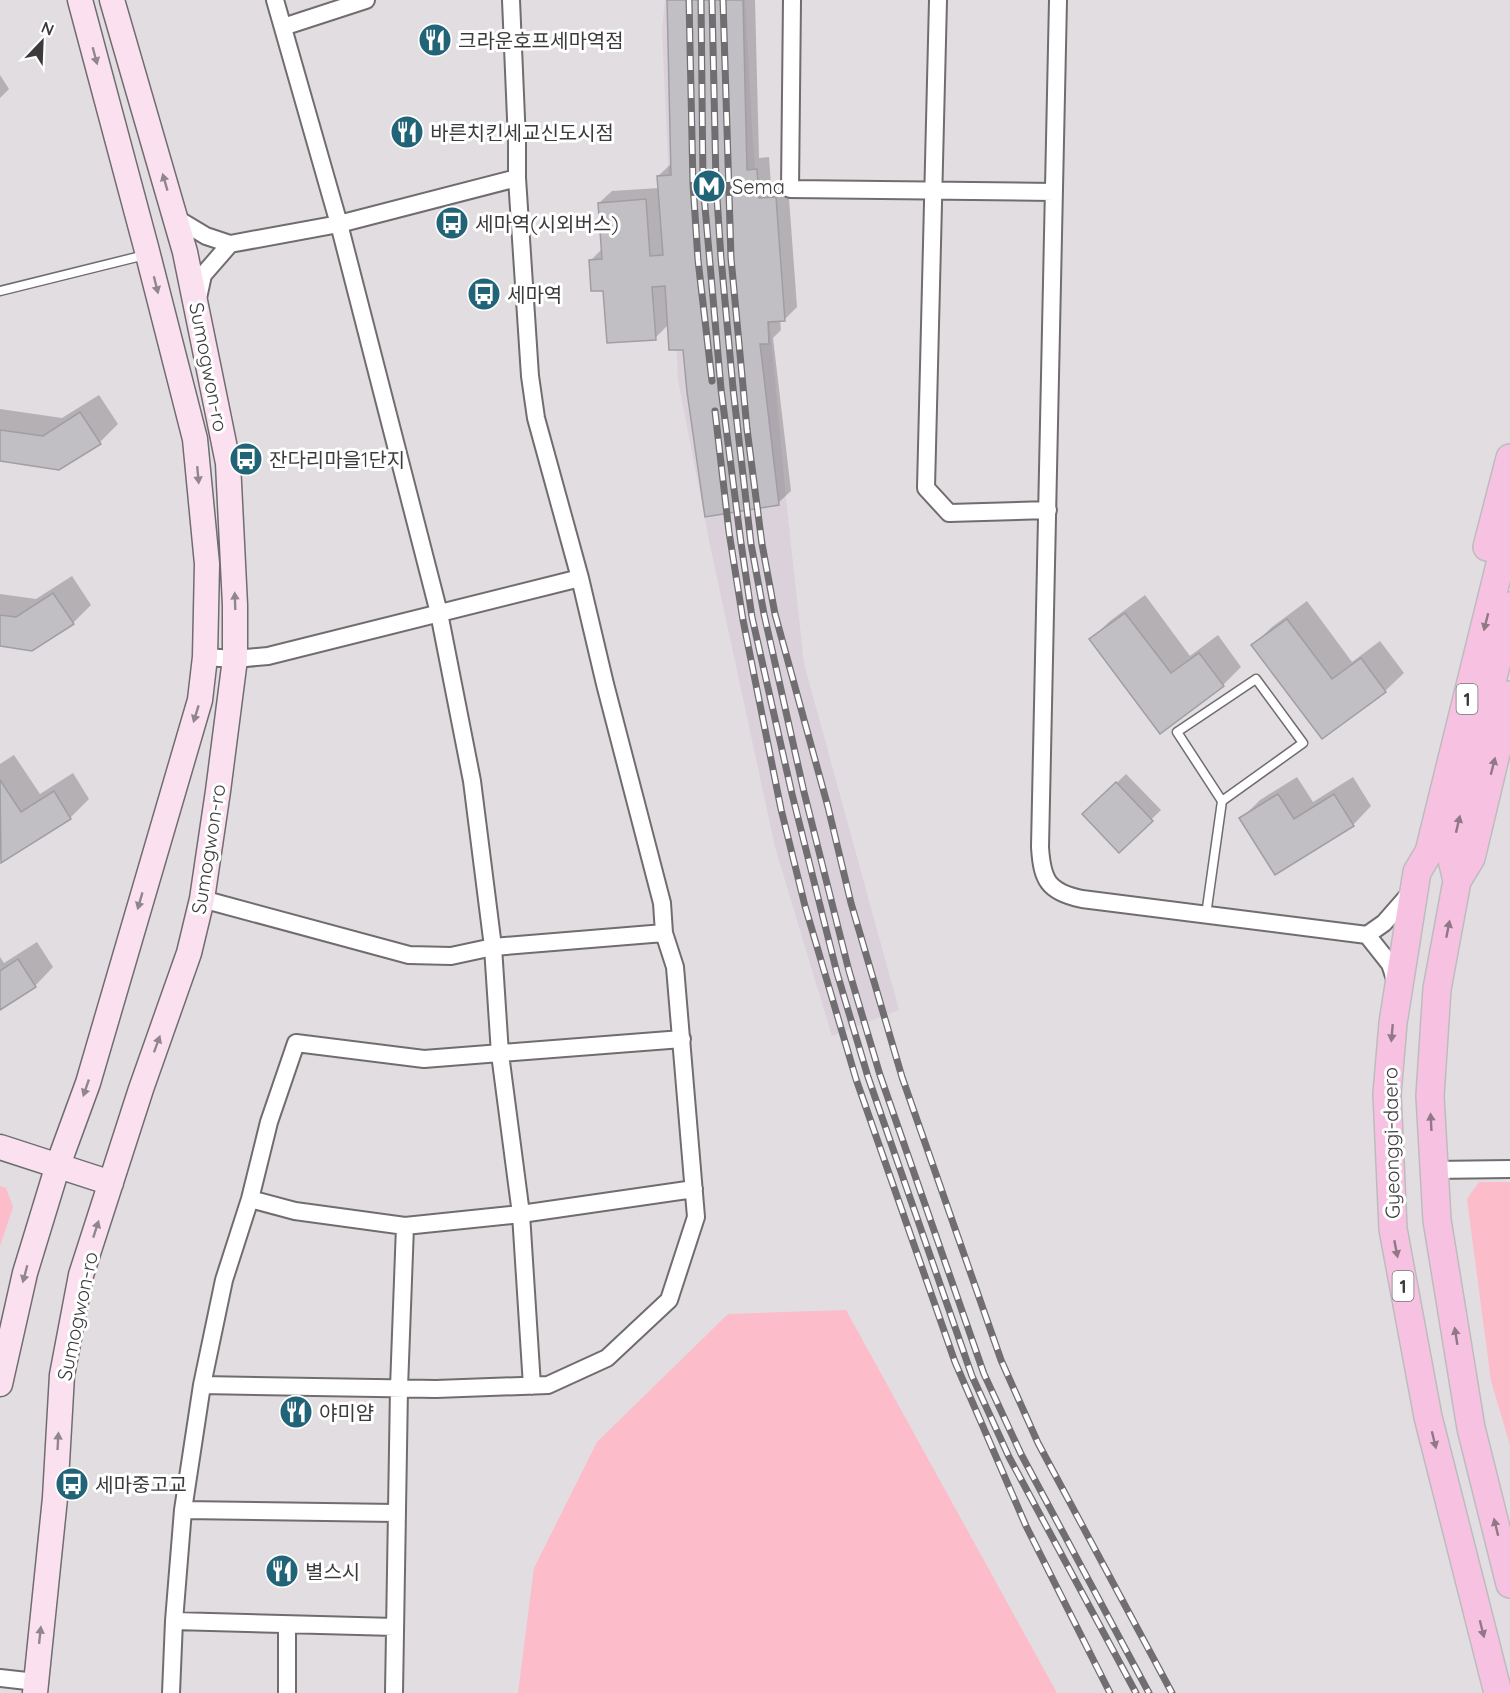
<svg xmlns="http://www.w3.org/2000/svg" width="1510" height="1693" font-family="Quicksand,'Noto Sans KR',sans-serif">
<rect width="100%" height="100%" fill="#e1dde1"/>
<path fill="#dad1db" d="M665 0H745L753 143 786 499 804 664 899 1010 832 1036 775 847 710 545 678 380 662 30Z"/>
<path fill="#fdbcca" d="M1479 1182H1510V1445L1491 1381 1467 1199Z
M0 1186 6 1188 13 1207 0 1246Z
M846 1310 1057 1693H518L534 1568 597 1442 728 1314Z"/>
<path fill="#0003" d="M669 0H755L759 158 769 157 771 186 788 185 797 307 784 320H780L781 330 773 338 791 491 778 503 669 324 655 338 605 289 590 261 602 249 599 203 612 191 659 188 658 176 671 164Z
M0 75 9 89 0 98Z
M99 395 118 424 100 442 0 460V409L62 418Z
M72 576 91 605 73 623 0 645V594L36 599Z
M1145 595 1190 656 1218 635 1241 667 1223 685 1160 732 1091 639 1110 621Z
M1307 601 1352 662 1380 641 1404 673 1385 691 1322 737 1253 645 1272 627Z
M14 755 40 794 73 773 89 799 71 817 2 861 0 858V764Z
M1126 774 1161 810 1119 851 1084 814Z
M1297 777 1313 802 1353 777 1371 806 1353 825 1241 819 1260 800Z
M37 942 53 967 35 986 0 1008V957L4 963Z"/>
<path fill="#c1bfc4" stroke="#9f9ea2" stroke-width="1.5" d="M667 0H743L747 170 757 169 759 198 776 197 785 321 768 322 769 344H760L779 505 705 517 687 392 683 350H669L665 286 652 287 656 340 607 343 603 291H591L589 260 602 259 598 203 646 199 650 256 663 255 657 176 671 175Z
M80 412 101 444 59 470 0 461V430L43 436Z
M53 593 74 624 32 651 0 646V615L16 617Z
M1125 613 1171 673 1199 653 1224 686 1160 734 1089 639Z
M1287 619 1332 679 1361 658 1386 692 1322 739 1251 645Z
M0 780 21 812 54 791 71 819 1 863Z
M1116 782 1153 821 1119 853 1082 814Z
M1278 794 1294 819 1334 794 1354 826 1275 875 1239 818Z
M18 959 36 987 0 1010V971Z"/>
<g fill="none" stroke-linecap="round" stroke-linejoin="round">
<g stroke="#706c70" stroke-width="11">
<path id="lane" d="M0 291 145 255
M1206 915 1222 801 1177 732 1256 679 1303 743 1222 801"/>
</g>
<g stroke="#706c70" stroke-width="20">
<path id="street" d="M275 0 339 224 439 613 472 781 493 947 500 1054 521 1214 532 1386
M792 0 790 189 1054 192
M938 0 926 488 949 513 1048 510
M1058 0 1040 847C1042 880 1048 892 1082 899L1367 935 1384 923 1412 891
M283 27 366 0
M176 218 206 236 230 244 339 224 517 178
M198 298 203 275 230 244
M205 657 235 659 268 656 580 578 536 418 530 376 517 178V142L511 0
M202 899 409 955 451 956 493 947 664 933 662 903 605 684 580 578
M1367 935 1390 964 1396 982
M1433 1170 1510 1169
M250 1199 295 1211 405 1226 521 1214 694 1189
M202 1385 436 1389 548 1385 607 1358 669 1300 696 1217 675 967 664 933
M183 1510 396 1513
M174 1621 395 1627
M0 1678 36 1682
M171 1693 174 1621 183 1510 202 1385 224 1280 250 1199 269 1122 296 1043 424 1059 682 1039
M287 1693V1626
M394 1693 399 1388 405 1226"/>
</g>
<g stroke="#706c70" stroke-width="27">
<path id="secondary" d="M0 1147 111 1183
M0 1384 25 1273 58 1165 88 1083 200 700 205 657 207 564 195 439 146 247 80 0
M35 1693 55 1498 62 1375 81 1275 141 1089 189 953 202 899 218 791 235 659V605L228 463 185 252 112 0"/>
</g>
<g stroke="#bdbcbd" stroke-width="30">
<path id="primary" d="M1487 547 1510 458
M1510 606 1451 855 1457 881 1437 989 1430 1096 1437 1220 1471 1428 1510 1584
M1457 881 1471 858 1510 695
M1498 1693 1428 1417 1393 1229 1387 1094 1393 1023 1417 872 1429 852 1510 524"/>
</g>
<use href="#lane" stroke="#fff" stroke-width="8"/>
<use href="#street" stroke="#fff" stroke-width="16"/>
<use href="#secondary" stroke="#fbe1f0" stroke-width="24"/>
<use href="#primary" stroke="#f7c2e2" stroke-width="27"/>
<g stroke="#706e70" stroke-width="7">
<path id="rail" d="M689 0 693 184 698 260 712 381
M701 0 703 184 721 389 741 543 752 617 792 794 837 973 868 1077 972 1376 1009 1457 1136 1693
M712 0 716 183 721 258 733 388 751 544 764 614 804 792 849 971 880 1075 984 1374 1021 1454 1149 1693
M723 0 731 258 747 429 762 544 775 614 828 807 851 903 902 1077 1001 1360 1038 1443 1172 1693
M715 411 729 532 743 620 781 809 805 906 856 1079 955 1362 1026 1526 1110 1693"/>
</g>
<use href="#rail" stroke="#fff" stroke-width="4.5" stroke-dasharray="14" stroke-linecap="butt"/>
</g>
<defs><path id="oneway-solid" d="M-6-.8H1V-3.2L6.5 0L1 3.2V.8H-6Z" transform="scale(1.5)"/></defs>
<g fill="#92868d">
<use href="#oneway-solid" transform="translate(95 56) rotate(75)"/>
<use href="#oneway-solid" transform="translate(165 182) rotate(-106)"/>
<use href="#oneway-solid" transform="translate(156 285) rotate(76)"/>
<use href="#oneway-solid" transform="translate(198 475) rotate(85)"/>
<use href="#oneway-solid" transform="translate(235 601) rotate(-92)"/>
<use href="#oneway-solid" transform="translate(196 714) rotate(107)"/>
<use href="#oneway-solid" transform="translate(140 901) rotate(106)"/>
<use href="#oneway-solid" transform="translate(157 1044) rotate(-70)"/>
<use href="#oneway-solid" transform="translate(86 1088) rotate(109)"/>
<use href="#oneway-solid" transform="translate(96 1229) rotate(-72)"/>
<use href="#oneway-solid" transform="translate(25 1274) rotate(105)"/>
<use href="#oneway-solid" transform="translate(58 1441) rotate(-87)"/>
<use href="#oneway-solid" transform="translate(40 1635) rotate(-84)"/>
</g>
<g fill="#907887">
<use href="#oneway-solid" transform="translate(1486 622) rotate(104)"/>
<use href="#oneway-solid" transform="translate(1493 766) rotate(-76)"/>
<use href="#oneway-solid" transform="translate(1458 824) rotate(-77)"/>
<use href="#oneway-solid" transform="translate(1448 929) rotate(-79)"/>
<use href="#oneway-solid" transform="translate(1392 1033) rotate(95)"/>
<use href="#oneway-solid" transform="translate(1431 1122) rotate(-93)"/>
<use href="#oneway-solid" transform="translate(1396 1249) rotate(79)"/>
<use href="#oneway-solid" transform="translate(1456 1336) rotate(-99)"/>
<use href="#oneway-solid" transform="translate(1434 1440) rotate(76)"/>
<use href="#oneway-solid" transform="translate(1496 1527) rotate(-104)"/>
<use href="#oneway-solid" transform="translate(1482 1629) rotate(76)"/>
</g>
<defs>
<g id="restaurant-disc" transform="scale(1.725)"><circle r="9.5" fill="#226477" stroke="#fff"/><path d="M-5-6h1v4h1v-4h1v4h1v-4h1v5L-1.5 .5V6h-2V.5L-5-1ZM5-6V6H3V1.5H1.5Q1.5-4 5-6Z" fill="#fff"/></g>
<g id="metro-disc" transform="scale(1.725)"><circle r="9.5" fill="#226477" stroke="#fff"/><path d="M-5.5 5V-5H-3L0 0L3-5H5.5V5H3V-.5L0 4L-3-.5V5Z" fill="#fff"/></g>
<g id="bus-disc" transform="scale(1.725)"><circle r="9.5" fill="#226477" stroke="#fff"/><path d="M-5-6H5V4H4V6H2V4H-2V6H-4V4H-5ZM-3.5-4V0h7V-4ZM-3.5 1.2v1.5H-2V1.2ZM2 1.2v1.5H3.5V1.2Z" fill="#fff"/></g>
</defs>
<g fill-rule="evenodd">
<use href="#restaurant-disc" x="435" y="40"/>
<use href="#restaurant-disc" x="407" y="132"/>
<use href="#metro-disc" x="709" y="186"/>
<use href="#bus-disc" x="452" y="223"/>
<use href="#bus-disc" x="484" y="294"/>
<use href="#bus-disc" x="246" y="459"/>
<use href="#restaurant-disc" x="296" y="1412"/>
<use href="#bus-disc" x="72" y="1484"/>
<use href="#restaurant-disc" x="282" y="1571"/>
</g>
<g text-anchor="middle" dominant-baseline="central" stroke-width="6" stroke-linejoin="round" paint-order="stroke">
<g fill="#fff" stroke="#767676" stroke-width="1.5">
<rect x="1456.5" y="684" width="21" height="30" rx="4.5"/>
<rect x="1392.5" y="1271" width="21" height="30" rx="4.5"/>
</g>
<g font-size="18" font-weight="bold" fill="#3c3b3c">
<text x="1467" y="699">1</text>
<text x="1403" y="1286">1</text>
</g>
<g font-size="20" fill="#3c3b3c" stroke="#fff" text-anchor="start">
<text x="458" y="40">크라운호프세마역점</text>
<text x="430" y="132">바른치킨세교신도시점</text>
<text x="732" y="186">Sema</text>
<text x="475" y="223">세마역(시외버스)</text>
<text x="507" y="294">세마역</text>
<text x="269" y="459">잔다리마을1단지</text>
<text x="319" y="1412">야미얌</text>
<text x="95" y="1484">세마중고교</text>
<text x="305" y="1571">별스시</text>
</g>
<g font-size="20" fill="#3c3b3c" stroke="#fff">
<text transform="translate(209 367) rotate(79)">Sumogwon-ro</text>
<text transform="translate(208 849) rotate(-81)">Sumogwon-ro</text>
<text transform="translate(1391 1143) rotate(-91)">Gyeonggi-daero</text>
<text transform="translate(77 1316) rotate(-78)">Sumogwon-ro</text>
</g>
</g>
<g transform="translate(42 42) rotate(23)" stroke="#ffffff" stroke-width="4.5" paint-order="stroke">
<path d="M0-4.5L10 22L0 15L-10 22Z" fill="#3c3b3c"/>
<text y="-9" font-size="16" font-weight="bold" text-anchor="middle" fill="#3c3b3c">N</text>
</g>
</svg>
